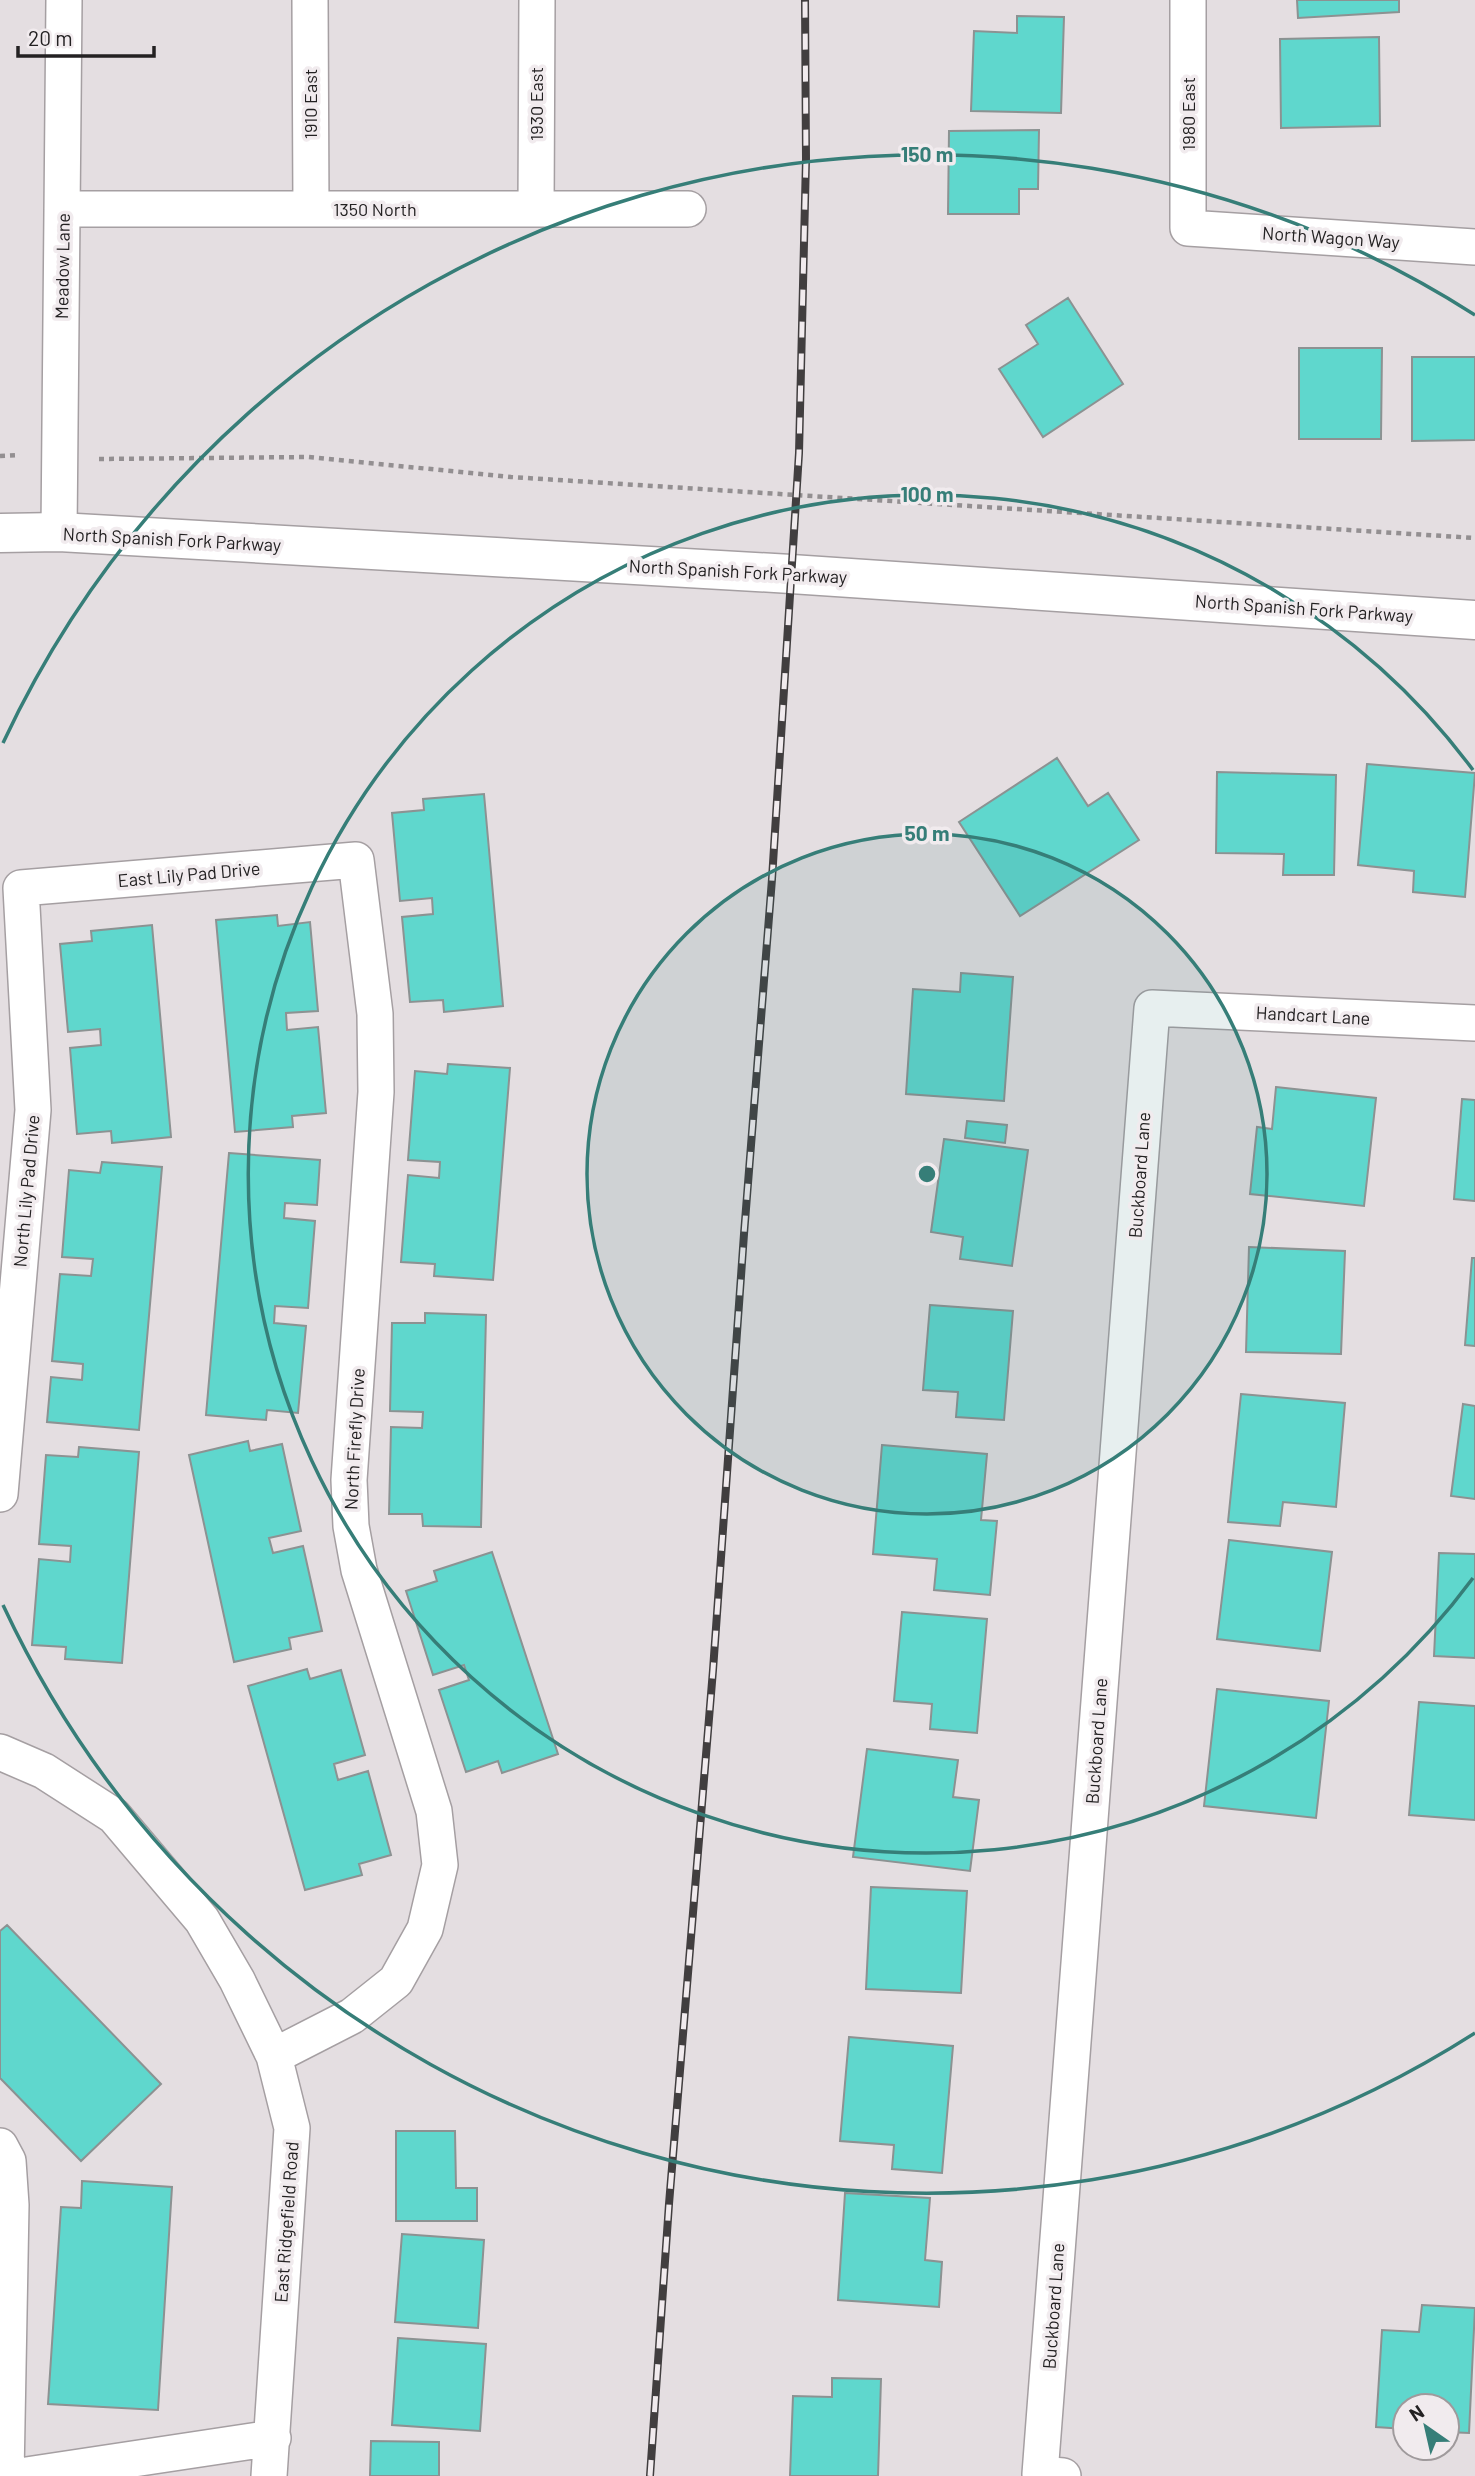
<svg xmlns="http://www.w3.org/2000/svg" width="1475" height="2476" font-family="Barlow,sans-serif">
<rect width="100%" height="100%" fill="#e4dee1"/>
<path fill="#5fd7cd" stroke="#8c9292" stroke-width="2" d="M1297 0H1399V12L1298 18Z
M1017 16 1064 17 1061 113 971 111 974 31 1017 33Z
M1379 37 1380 126 1281 128 1280 39Z
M1039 130 1038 189H1019V214H948L949 131Z
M1068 298 1123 384 1043 437 999 369 1038 344 1026 325Z
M1299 348H1382L1381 439H1299Z
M1412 357H1475V440L1412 441Z
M1057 758 1088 806 1108 793 1139 840 1020 916 959 822Z
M1367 764 1475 773 1465 897 1413 892 1414 871 1358 865Z
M1217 772 1336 775 1334 875H1283L1284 854 1216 853Z
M484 794 503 1006 444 1012 443 1000 410 1002 402 917 433 914 432 898 400 901 392 813 424 810 423 799Z
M277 915 278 926 310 922 318 1011 286 1013 287 1030 318 1027 326 1113 292 1116 293 1127 235 1132 216 920Z
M152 925 171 1137 112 1143 111 1131 77 1134 70 1048 101 1045 100 1029 68 1032 60 944 92 941 91 931Z
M961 973 1013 977 1004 1101 906 1094 913 989 960 992Z
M448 1064 510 1068 493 1280 434 1276 435 1264 401 1262 408 1175 439 1178 440 1162 408 1160 415 1071 447 1074Z
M1276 1087 1376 1098 1364 1206 1250 1194 1257 1127 1272 1129Z
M1462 1099 1475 1100V1201L1454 1199Z
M967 1121 1007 1125 1005 1143 965 1138Z
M944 1139 1028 1150 1012 1266 960 1259 963 1237 931 1232Z
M229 1153 320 1160 317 1205 285 1203 284 1218 315 1221 308 1308 275 1306 274 1323 306 1326 298 1413 267 1410 266 1420 206 1415Z
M102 1162 162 1167 139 1430 47 1422 51 1377 82 1380 83 1364 52 1361 60 1274 91 1276 93 1259 62 1257 69 1170 100 1173Z
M1249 1247 1345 1251 1341 1354 1246 1352Z
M1472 1258H1475V1346L1465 1345Z
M930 1305 1013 1311 1004 1420 956 1417 958 1392 923 1390Z
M425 1313 486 1315 481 1527 423 1526 422 1514H389L391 1427 422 1428 423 1412 390 1411 392 1323H425Z
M1241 1394 1345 1403 1336 1507 1283 1502 1280 1526 1228 1522Z
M1463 1404 1475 1406V1499L1451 1496Z
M248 1441 250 1451 282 1444 301 1531 269 1538 273 1553 303 1546 322 1631 289 1638 291 1649 234 1662 189 1455Z
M882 1445 987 1454 981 1520 997 1521 990 1595 934 1590 937 1559 873 1554Z
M79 1447 139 1452 122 1663 65 1659 66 1647 32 1645 39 1559 70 1562 71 1546 39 1544 46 1455 78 1457Z
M1229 1540 1332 1552 1320 1651 1217 1639Z
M492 1552 558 1754 502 1773 498 1761 466 1772 439 1690 469 1680 464 1665 433 1675 406 1591 437 1581 434 1571Z
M1439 1553 1475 1554V1658L1434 1656Z
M902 1612 987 1619 977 1733 930 1729 932 1704 894 1701Z
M307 1669 310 1679 341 1670 365 1755 334 1764 338 1780 368 1771 391 1855 359 1864 362 1875 305 1890 248 1686Z
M1217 1689 1329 1701 1316 1818 1204 1806Z
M1419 1702 1475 1706V1820L1409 1815Z
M867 1749 958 1760 953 1797 979 1800 970 1871 853 1857Z
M871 1887 967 1891 961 1993 866 1989Z
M7 1925 161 2084 81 2161 0 2078V1931Z
M849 2037 953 2046 942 2173 892 2169 894 2145 840 2141Z
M396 2131H455L456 2188H477V2221H396Z
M82 2181 172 2187 158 2410 48 2404 61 2207 81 2208Z
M845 2193 930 2198 925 2260 942 2262 939 2307 838 2300Z
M402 2234 484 2240 478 2328 395 2322Z
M1422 2305 1475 2308 1469 2433 1447 2432V2406H1405V2429L1376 2427 1382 2330 1419 2332Z
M398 2338 486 2344 480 2431 392 2425Z
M832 2378 881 2379 878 2476H790L793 2396 832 2397Z
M371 2441 439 2442V2476H370Z"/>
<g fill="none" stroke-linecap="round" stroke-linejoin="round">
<g stroke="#a59fa2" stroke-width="38">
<path id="street" d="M310 0 311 209
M1188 0V228L1475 247
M62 209H688
M536 209 537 0
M59 532 64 0
M0 1494 33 1110 21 888 356 860 375 1014 376 1092 349 1480 351 1526 359 1570 434 1811 440 1865 425 1929 396 1981 352 2016 274 2056
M0 1752 44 1771 114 1816 202 1920 237 1980 274 2056 292 2128 269 2476
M0 2146 8 2161 11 2205 6 2476
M20 2476 273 2438
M1063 2476 1040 2474 1152 1008 1475 1023"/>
</g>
<g stroke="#a59fa2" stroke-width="41">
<path id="secondary" d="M0 533 59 532 791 574 1475 620"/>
</g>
<path stroke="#938f91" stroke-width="4.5" stroke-dasharray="5 5" stroke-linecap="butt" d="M0 456 20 455
M99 459 308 457 511 477 1475 538"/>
<use href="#street" stroke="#fff" stroke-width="35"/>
<use href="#secondary" stroke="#fff" stroke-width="38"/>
<g stroke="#413e3f" stroke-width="8">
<path id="rail" d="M650 2476 669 2204 713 1670 744 1234 772 879 799 453 806 159 805 0"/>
</g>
<use href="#rail" stroke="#f1ebee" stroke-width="5" stroke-dasharray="16" stroke-linecap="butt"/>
</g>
<circle cx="927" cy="1174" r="340" fill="#367e78" fill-opacity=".12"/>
<g fill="none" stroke="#367e78" stroke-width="3.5">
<circle cx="927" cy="1174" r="340"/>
<path d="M1473 1578A679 679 0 1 1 1473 770"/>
<path d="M1475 2033A1019 1019 0 0 1 3 1605M3 743A1019 1019 0 0 1 1475 315"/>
</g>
<g text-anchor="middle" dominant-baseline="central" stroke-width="7" stroke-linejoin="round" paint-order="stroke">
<g font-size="18" fill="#232122" stroke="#f1ebee">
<text transform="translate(310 104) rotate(-90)">1910 East</text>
<text transform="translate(536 104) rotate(-90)">1930 East</text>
<text transform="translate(1188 114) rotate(-90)">1980 East</text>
<text x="375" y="209">1350 North</text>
<text transform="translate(1331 237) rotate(4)">North Wagon Way</text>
<text transform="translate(62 266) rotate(-89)">Meadow Lane</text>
<text transform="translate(172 539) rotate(3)">North Spanish Fork Parkway</text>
<text transform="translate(738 571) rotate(3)">North Spanish Fork Parkway</text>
<text transform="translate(1304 608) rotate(4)">North Spanish Fork Parkway</text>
<text transform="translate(189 874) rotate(-5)">East Lily Pad Drive</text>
<text transform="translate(1313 1015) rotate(3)">Handcart Lane</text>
<text transform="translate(1139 1175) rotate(-86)">Buckboard Lane</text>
<text transform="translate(26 1191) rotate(-85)">North Lily Pad Drive</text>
<text transform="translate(354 1439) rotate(-87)">North Firefly Drive</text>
<text transform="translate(1096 1741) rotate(-86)">Buckboard Lane</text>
<text transform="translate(286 2222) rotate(-86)">East Ridgefield Road</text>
<text transform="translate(1053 2306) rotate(-86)">Buckboard Lane</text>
</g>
</g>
<circle cx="927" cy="1174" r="10" fill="#367e78" stroke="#f1ebee" stroke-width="3.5"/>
<g font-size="21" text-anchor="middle" font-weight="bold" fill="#367e78" stroke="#f1ebee" stroke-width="7" stroke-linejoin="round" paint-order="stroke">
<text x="927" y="162">150 m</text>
<text x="927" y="502">100 m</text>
<text x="927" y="841">50 m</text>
</g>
<g transform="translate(1426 2427) rotate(326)"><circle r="33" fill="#f1ebee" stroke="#9f9a9c" stroke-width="2"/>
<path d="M0-5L12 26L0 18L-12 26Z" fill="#367e78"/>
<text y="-10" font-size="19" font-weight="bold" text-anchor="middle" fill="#232122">N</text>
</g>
<path d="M18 46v10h136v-10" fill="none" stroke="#232122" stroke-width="3.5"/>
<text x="28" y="46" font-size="21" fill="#232122" stroke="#f1ebee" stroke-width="5" paint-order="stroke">20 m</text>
</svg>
